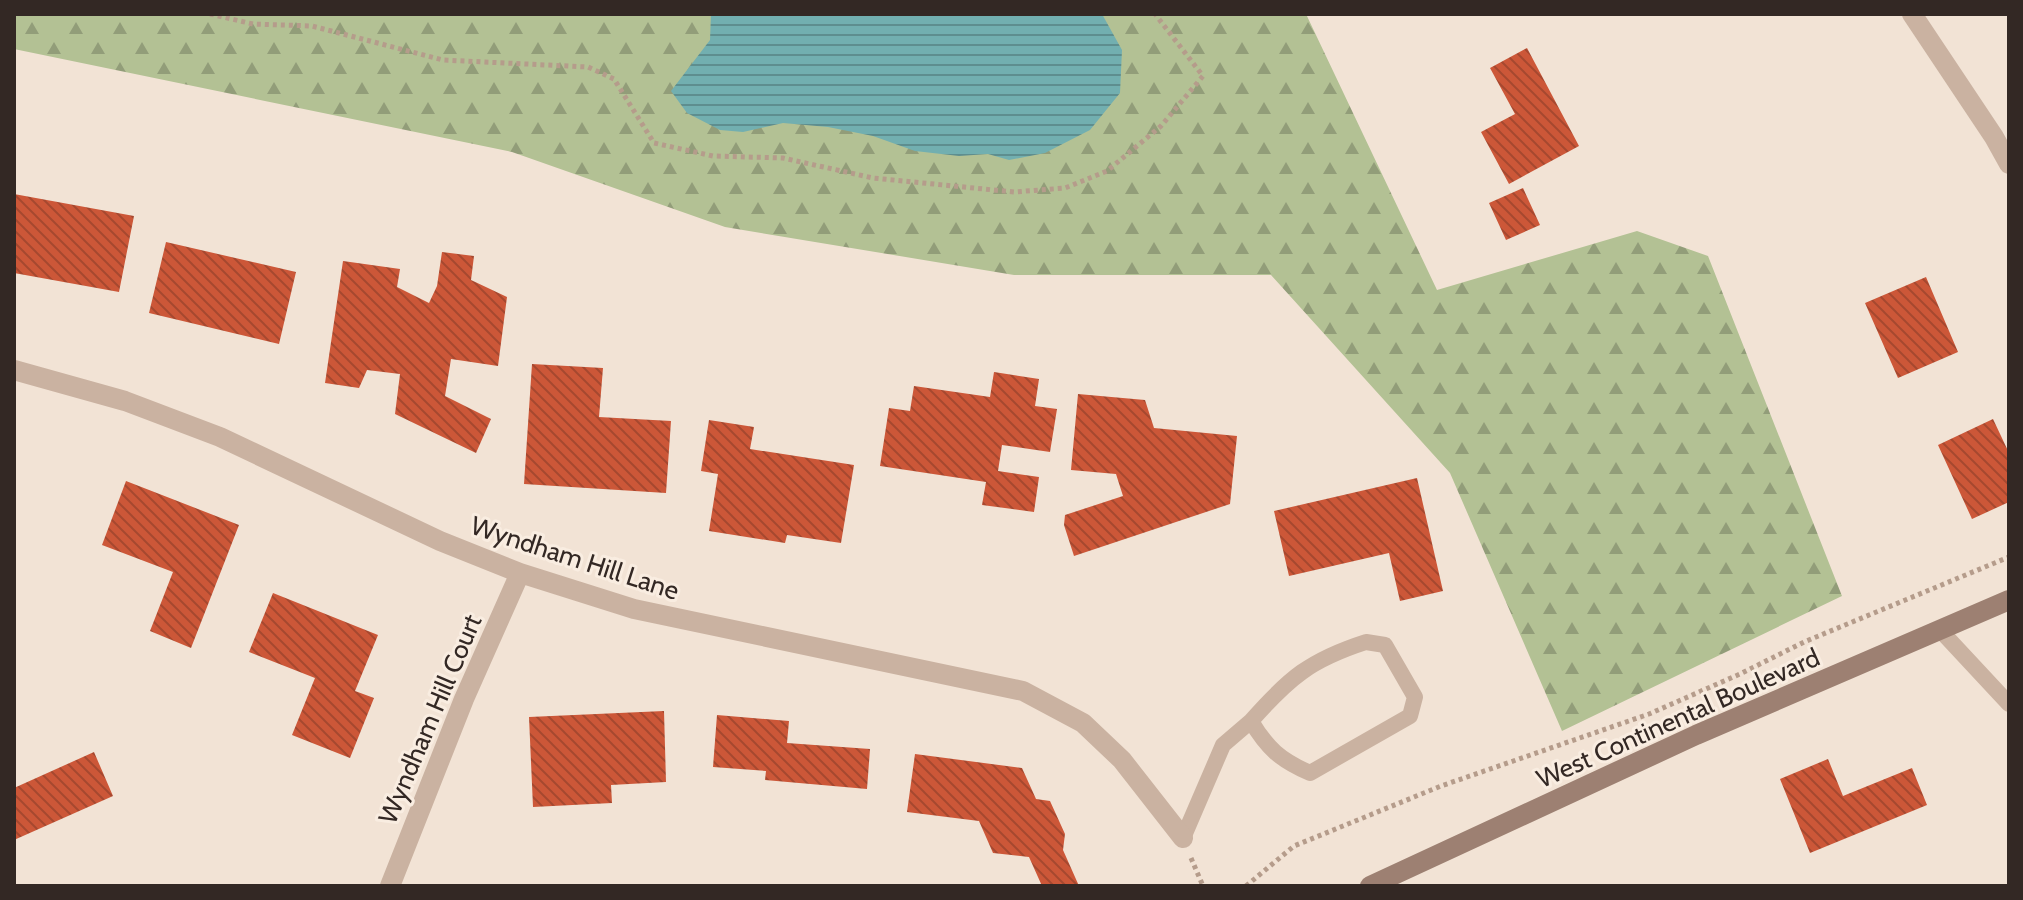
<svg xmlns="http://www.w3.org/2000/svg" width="2023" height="900" font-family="Cabin,sans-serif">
<defs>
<pattern id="forest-firs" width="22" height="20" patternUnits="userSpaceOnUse" patternTransform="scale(2)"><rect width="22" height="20" fill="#b3c194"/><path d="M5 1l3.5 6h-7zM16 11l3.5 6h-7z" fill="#929d79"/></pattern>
<pattern id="water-rules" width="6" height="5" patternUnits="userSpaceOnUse" patternTransform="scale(2)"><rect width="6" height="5" fill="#72afb0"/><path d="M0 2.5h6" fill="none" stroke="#5e8e8f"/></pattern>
<pattern id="building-back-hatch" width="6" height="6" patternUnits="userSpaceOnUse" patternTransform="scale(2)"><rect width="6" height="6" fill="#cc5738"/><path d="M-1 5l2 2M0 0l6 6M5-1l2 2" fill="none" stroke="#a6482f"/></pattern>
</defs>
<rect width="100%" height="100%" fill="#f2e3d5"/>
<path fill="url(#forest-firs)" d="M14 14H1306L1437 290 1637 231 1708 256 1842 596 1562 731 1450 473 1271 275H1014L725 227 512 152 14 49Z"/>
<path fill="url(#water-rules)" d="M711 14H1102L1122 50 1120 93 1090 130 1045 153 1009 160 988 154 959 156 915 151 873 136 828 127 783 123 743 132 720 130 687 113 671 91 710 40Z"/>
<path fill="url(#building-back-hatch)" d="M1527 48 1579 146 1509 184 1481 132 1515 114 1490 68Z
M1523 188 1540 225 1506 240 1489 203Z
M14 194 134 216 119 292 14 273Z
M166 242 296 272 279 344 149 313Z
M442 252 474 256 471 280 507 297 498 366 451 359 445 396 491 419 476 453 395 414 400 374 367 370 359 388 325 383 343 261 400 269 397 287 429 303 437 286Z
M1926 277 1958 352 1898 378 1865 303Z
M532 364 603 368 599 417 671 421 666 493 524 484Z
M994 372 1039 379 1035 406 1057 409 1050 452 1002 445 998 471 1039 477 1034 512 982 505 986 482 880 466 889 408 910 411 914 386 990 397Z
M1078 394 1145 400 1154 428 1237 436 1230 504 1074 556 1064 525 1065 515 1123 496 1116 474 1071 470Z
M1993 419 2009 453V502L1972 519 1938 445Z
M709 420 754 427 750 449 854 465 841 543 787 535 785 543 709 531 718 474 701 471Z
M1417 478 1443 591 1400 601 1389 553 1289 576 1274 511Z
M126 481 239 525 191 648 150 631 173 572 102 545Z
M273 593 378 635 355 691 374 698 350 758 292 735 315 678 249 652Z
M664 711 666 782 611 785 612 803 533 807 529 717Z
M717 715 789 721 787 743 870 749 867 789 765 780 766 771 713 767Z
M94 752 113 796 14 840V788Z
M915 754 1022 768 1036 799 1050 801 1065 834 1063 850 1079 886H1042L1029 857 993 853 979 821 907 812Z
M1828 759 1843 796 1912 768 1927 805 1810 853 1780 779Z"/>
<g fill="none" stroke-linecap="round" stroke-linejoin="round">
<path stroke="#b59c8b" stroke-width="5" stroke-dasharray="4 4" stroke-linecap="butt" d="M210 14 253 24 312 26 443 60 588 67 614 79 654 143 713 156 783 158 873 178 1014 192 1065 188 1107 171 1161 126 1203 76 1155 14
M1191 858 1203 886
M1246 886 1294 846 1441 786 1649 714 1740 674 1804 642 2009 557"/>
<path stroke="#cab2a1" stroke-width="16" d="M1941 631 2009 704
M1366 642 1385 645 1415 697 1410 716 1310 773C1280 760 1267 748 1251 721 1289 678 1310 660 1366 642Z
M1183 838 1223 745 1251 721"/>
<path stroke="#cab2a1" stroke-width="20" d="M1912 14 1994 137 2009 164
M14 370 125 401 220 437 440 541 520 573 634 609 1023 691 1083 723 1122 760 1183 838
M390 886 464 699 520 573"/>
<path stroke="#9d8072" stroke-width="20" d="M1370 886 1696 735 2009 600"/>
</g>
<g text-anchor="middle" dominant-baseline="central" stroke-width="6" stroke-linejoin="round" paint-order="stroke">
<g font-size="26" fill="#332824" stroke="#f9ede1">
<text transform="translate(575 558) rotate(18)">Wyndham Hill Lane</text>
<text transform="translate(1678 718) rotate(-24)">West Continental Boulevard</text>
<text transform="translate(430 719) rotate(-67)">Wyndham Hill Court</text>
</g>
</g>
<rect width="2023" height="900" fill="none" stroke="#332824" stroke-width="32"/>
</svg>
